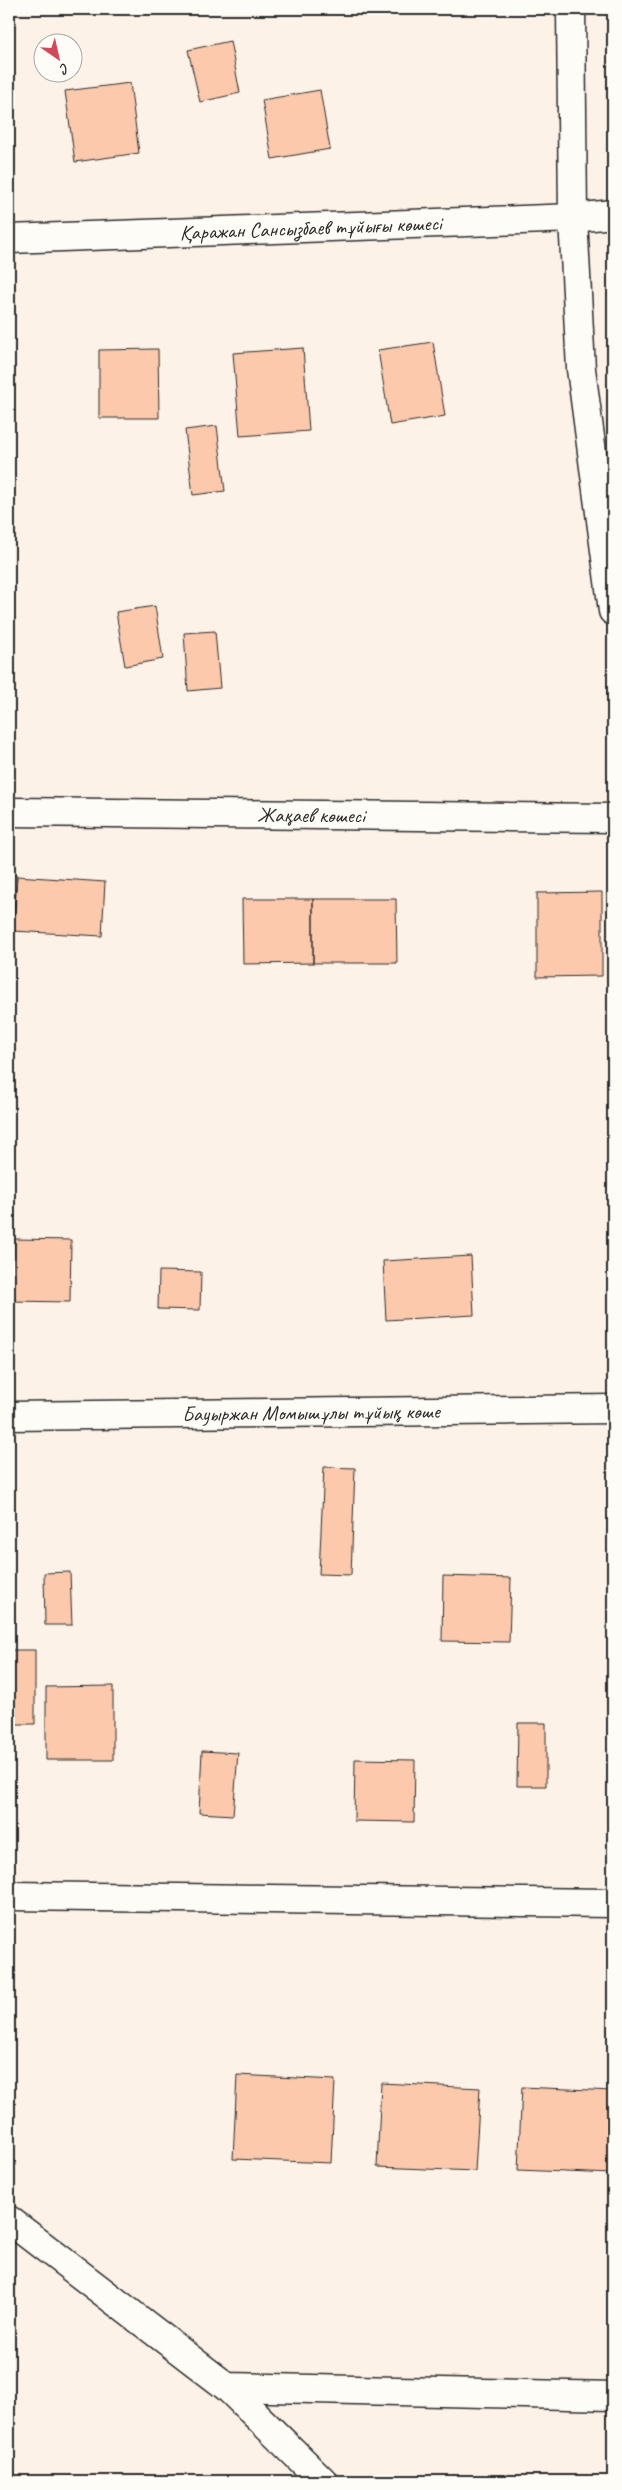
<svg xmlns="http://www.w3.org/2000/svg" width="622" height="2490" font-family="Caveat,sans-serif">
<rect width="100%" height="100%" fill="#fdf2e8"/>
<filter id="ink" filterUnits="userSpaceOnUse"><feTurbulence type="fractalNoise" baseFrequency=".02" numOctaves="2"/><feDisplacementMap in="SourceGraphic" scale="10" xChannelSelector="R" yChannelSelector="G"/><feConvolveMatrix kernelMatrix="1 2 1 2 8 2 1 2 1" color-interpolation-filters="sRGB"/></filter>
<g filter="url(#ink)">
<path fill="#fcc9ac" stroke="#2b2b2b" d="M230 41 240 93 200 102 188 50Z
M130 83 139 153 75 162 65 91Z
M320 90 330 149 272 159 262 100Z
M433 342 445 416 390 425 378 350Z
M303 348 309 431 240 436 233 353Z
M158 349 159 418H99V350Z
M217 426 225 491 193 495 185 430Z
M155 606 163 659 125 666 116 612Z
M215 631 220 688 188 691 184 633Z
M9 875 17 876 13 931 9 930Z
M17 876 105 882 102 936 13 931Z
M602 892V976L537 977V893Z
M242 899H313V963L243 964Z
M313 899H396L397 963H313Z
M14 1239 71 1240 70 1302 12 1301Z
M471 1256 474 1315 386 1320 383 1261Z
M159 1271 201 1272 200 1310 158 1309Z
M324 1467 355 1468 351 1575 319 1574Z
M70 1572 72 1625H45L44 1573Z
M443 1576 511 1578 509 1642 442 1641Z
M9 1650H35V1724H9Z
M113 1686V1760H46V1687Z
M518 1723H546V1786H517Z
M202 1751 238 1753 233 1815 199 1813Z
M355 1759 415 1760 414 1822 354 1821Z
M237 2075 335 2080 331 2163 233 2159Z
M381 2083 480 2088 475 2171 377 2167Z
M522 2087 613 2091V2174L518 2170Z"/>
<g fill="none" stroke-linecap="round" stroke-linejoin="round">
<g stroke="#2b2b2b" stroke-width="31">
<g id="minor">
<path d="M571 9 573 218 581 369 613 611"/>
<path id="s1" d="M9 239 573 218 613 214"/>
<path id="s2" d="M9 812 613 818"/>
<path id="s3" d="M9 1416 613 1409"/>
<path d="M9 1896 613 1903"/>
<path d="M9 2220 227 2387 613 2396"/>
<path d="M227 2387 323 2481"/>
</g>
</g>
<use href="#minor" stroke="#fdfcf7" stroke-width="28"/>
</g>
</g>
<g text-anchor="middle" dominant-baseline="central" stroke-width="5" stroke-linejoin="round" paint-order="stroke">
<g font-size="21" fill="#2b2b2b" stroke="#fdfcf7">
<text stroke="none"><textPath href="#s1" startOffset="302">Қаражан Сансызбаев тұйығы көшесі</textPath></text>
<text stroke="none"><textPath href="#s2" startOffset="302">Жақаев көшесі</textPath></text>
<text stroke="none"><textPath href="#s3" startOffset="302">Бауыржан Момышұлы тұйық көше</textPath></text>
</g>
</g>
<rect width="622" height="2490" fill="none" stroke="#fdfcf7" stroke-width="30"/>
<rect x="15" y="15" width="592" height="2460" fill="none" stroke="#2b2b2b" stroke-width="2" filter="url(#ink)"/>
<g transform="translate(58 58) rotate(146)"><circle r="24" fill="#fdfcf7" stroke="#a9a8a5"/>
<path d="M0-4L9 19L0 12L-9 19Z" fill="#d1495b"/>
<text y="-8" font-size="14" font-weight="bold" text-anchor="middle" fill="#2b2b2b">С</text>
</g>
</svg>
